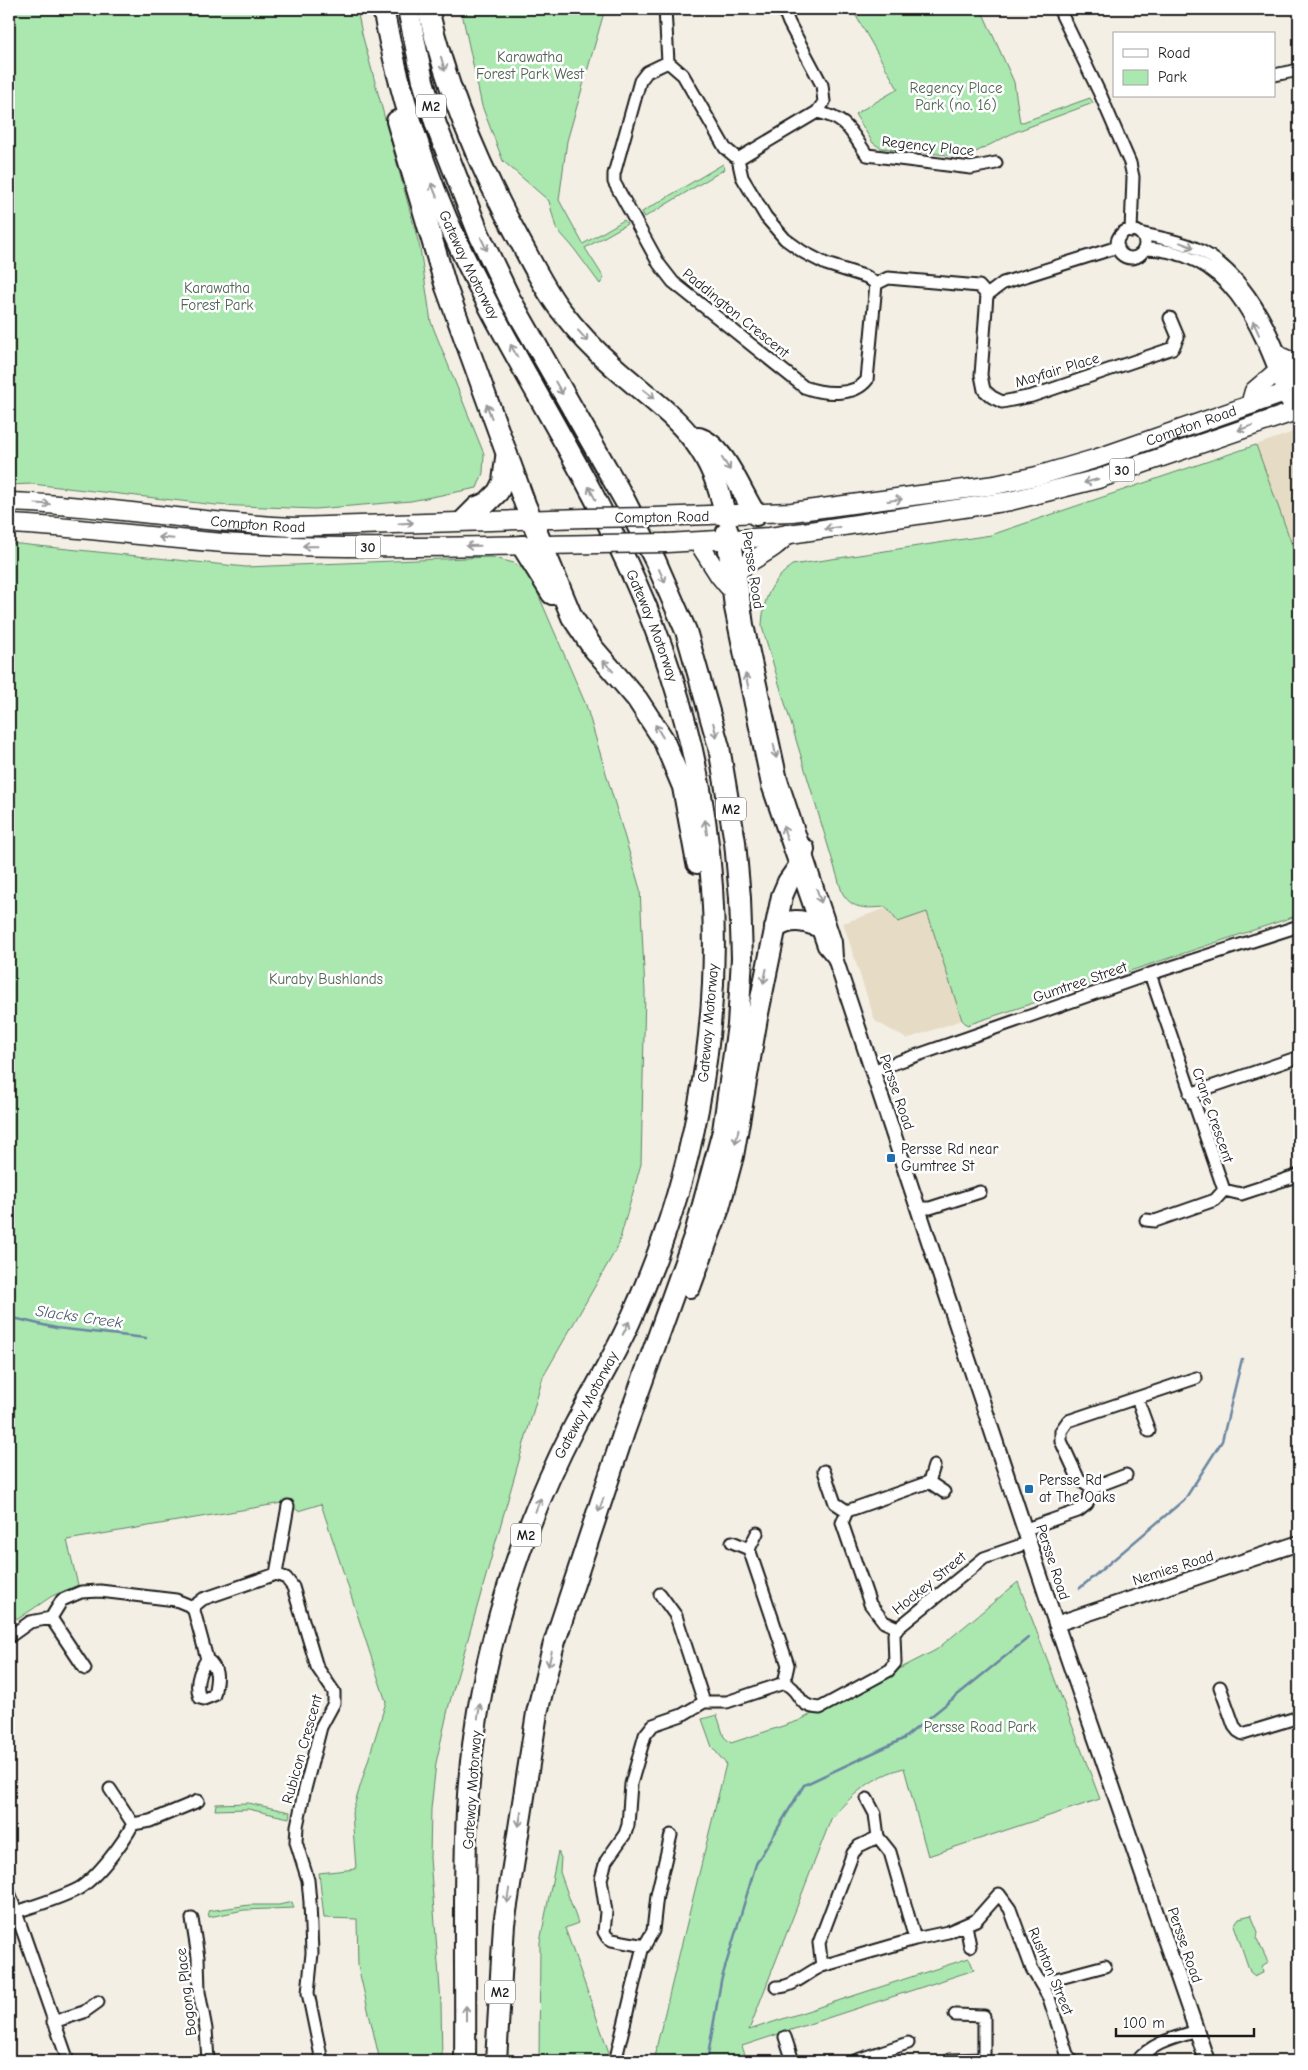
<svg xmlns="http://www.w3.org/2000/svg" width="1308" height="2070" font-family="'Comic Neue',sans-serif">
<rect width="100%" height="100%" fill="#f4efe5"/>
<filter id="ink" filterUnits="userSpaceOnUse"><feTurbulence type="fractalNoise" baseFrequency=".02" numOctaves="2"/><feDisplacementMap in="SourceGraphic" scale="10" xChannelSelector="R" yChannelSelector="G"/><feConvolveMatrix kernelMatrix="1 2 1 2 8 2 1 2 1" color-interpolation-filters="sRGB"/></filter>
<g filter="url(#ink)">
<path fill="#e6dcc6" d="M1299 430V564L1256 445Z
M893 906 927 912 962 1020 907 1039 875 1021 843 923Z"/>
<path fill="#aae8b0" stroke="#638266" d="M9 9H357L362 34 420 248 431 322 484 454 483 473 477 488 411 501 315 509 216 505 32 484 9 485Z
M461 9H605L567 141 559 200 583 244 624 220 627 224 585 248 604 278 600 284 572 246 556 228 549 201 503 161 482 106Z
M852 9H981L1014 82 1020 123 1090 98 1093 103 1015 132 966 157 881 148 873 143 855 114 898 89Z
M723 164 725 169 645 217 642 212Z
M1256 445 1299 564V915L967 1025 962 1020 927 912 898 922 886 907C867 908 852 911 842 892L762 627C763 599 770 583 792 565L991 535Z
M9 543 246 567 491 557 514 563 529 573 586 705 640 889 645 992 641 1164 618 1246 543 1377 449 1705 436 1763 431 1809 430 1858 441 2003 442 2061H380L358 1966 357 1919 324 1918 319 1873 356 1869 352 1813 386 1702 321 1504 298 1511 288 1502 67 1540 78 1585 52 1596 18 1619 9 1614Z
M1018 1582 1100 1799 928 1856 904 1768C873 1776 851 1795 831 1819L749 2030 969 1958 974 1970 742 2046 747 2061H653L726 1764 712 1747 702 1719 717 1715 724 1737 731 1743 798 1721 936 1650Z
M248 1803 290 1812 289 1818 248 1809 215 1810 216 1804Z
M558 1851 561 1858 560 1872 578 1923 565 1928 612 2061H539L540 1942Z
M292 1902 294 1908 244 1910 209 1917 208 1911 249 1905H279Z
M1251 1915 1258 1932 1257 1939 1268 1962 1262 1966 1263 1973 1255 1976 1250 1972 1234 1925 1239 1918Z"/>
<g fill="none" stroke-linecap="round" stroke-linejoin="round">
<path stroke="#6b86a1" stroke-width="2.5" d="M9 1317 56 1328 146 1338
M1080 1588 1185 1499 1222 1441 1242 1359
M707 2061 721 1981 756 1864 804 1785 903 1739 1028 1638"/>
<g stroke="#1c1c1c" stroke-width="15">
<path id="minor" d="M665 9 668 62 683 75 725 148 738 159 742 177 766 217 785 239 803 252 826 264 867 277 876 284 888 278 979 286 987 295 1003 283 1118 247
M1059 9 1101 96 1130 163 1133 177 1131 231
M668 62 647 72 640 81 614 174V182L659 264 673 282 804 387C823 394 854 397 867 380L876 284
M1274 75 1299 70
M817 112C848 119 850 131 867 155L971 168 996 163
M738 159 817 112 824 102 822 85 789 23 785 13 786 9
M1117 244a14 14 0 1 1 28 0a14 14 0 1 1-28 0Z
M1140 233C1158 238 1177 240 1195 248 1253 274 1281 350 1299 407
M1145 249C1238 250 1263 341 1291 412
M987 295 981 375 984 390 992 397 1002 402 1032 396 1173 348 1178 337 1170 318
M1150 974 1224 1190 1241 1194 1299 1175
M872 1071 1150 974 1299 926
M1190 1094 1299 1057
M918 1208H930L980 1192
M1146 1220 1155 1221 1215 1200 1224 1190
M1137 1398 1149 1431
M934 1466 929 1482 944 1492
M824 1471 835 1503 847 1511
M1126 1475 1092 1488 1079 1480 1061 1441V1431L1068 1421 1196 1378
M1026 1529 1078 1511 1087 1504 1092 1488
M732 1542 749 1549 757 1533
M749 1549 788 1665 784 1683
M276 1574 288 1506
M660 1594 676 1616 704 1702
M193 1607 207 1659
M51 1618 85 1669
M898 1628 884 1622 870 1604 842 1523 847 1511 929 1482
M9 1637 30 1622 51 1618 62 1600 81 1592 100 1591 176 1600 193 1607 203 1599 276 1574 286 1578 293 1587 317 1667 334 1692V1703L321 1727 304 1793 297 1826 296 1842 308 1880 310 1902 312 1953 308 1993 322 2061
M207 1659C220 1670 217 1679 214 1695L204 1699 200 1698C194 1684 200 1670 207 1659Z
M1220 1687 1234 1726 1238 1731 1243 1734 1299 1717
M110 1789 133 1824
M867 1799 875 1814 878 1837 859 1846 853 1853 819 1943 822 1966 915 1939 890 1852 878 1837
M9 1892 68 2061
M16 1912C37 1905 58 1899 78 1889 97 1878 123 1843 133 1824L150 1821 198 1801
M192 1919 198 1957 199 1992 206 2029 208 2061
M966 1925 970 1946
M915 1939 948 1932 976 1920 999 1894 1010 1909 1032 1969 1049 1998 1067 2054 1072 2061
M645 1946 612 1940 607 1937 604 1932 606 1912 601 1879 606 1861 625 1834 628 1825 631 1784 645 1735 653 1725 682 1715 704 1702H727L784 1683C802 1690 795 1707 820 1708L888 1671 895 1663 894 1634 898 1628 984 1558 1030 1542
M1041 1983 1105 1966
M776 1987C793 1988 806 1973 822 1966
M955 2015 984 2016V2061
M53 2022 84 2012 98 2002
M785 2037 793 2061
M616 2058 642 1950 653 1931 657 1895 671 1835
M950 2060 984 2059
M854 2061 908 2043
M1137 2061C1153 2042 1175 2038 1197 2031"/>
</g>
<g stroke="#1c1c1c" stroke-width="18">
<path id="tertiary" d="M725 516 734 540 746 625 780 780 834 942 835 958 1050 1606 1207 2061
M724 531 732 608 769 785 818 926 825 946 835 958
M1056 1624 1299 1543"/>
</g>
<g stroke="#1c1c1c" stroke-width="21">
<g id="primary">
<path d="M1279 356 1293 362 1299 368"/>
<path d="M1250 405 1254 391 1275 373"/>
<path id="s1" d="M9 502C104 505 198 523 294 527L585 518"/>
<path id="s2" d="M654 517 792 512 995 485 1037 476 1098 458 1299 388"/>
<path d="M9 524C87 527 164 540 242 544 361 550 479 546 598 544"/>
<path d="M698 542 719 575 728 586"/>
<path d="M667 543 770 537 1010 501 1098 479 1299 410"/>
<path d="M738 571C754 556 774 552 787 534"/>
</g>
</g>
<g stroke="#1c1c1c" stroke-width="24">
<g id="motorway">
<path id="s3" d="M383 9C399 91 423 170 459 246 513 361 585 467 636 583 679 679 705 782 712 887 722 1037 692 1185 630 1321 614 1357 593 1391 574 1427 548 1478 525 1532 508 1587 485 1660 471 1735 467 1811 463 1894 466 1978 465 2061"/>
<path d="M408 9 423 81 436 125 479 234 510 299 624 499 655 560 686 631 719 747 735 842 740 898 742 958 738 1025 723 1131 695 1234 624 1432 553 1647 537 1713 504 1924 496 2061"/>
<path d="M428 9C447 92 480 169 521 243 533 265 544 288 559 308 575 329 593 349 613 366 668 415 711 436 725 516"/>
<path d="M397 121 446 287 525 504 572 617 593 648 637 699 663 739 683 787 697 863"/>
<path d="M699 438C725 446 741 493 756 515"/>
<path d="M464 520 477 507 487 503 498 492 503 482 506 458"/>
<path d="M522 546 552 594"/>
<path d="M775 928C791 918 801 920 818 926"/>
<path d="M690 1287 719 1208 733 1156 757 1018 782 896 788 882 800 865 804 849"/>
</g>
</g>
<use href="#minor" stroke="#fff" stroke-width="11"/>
<use href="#tertiary" stroke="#fff" stroke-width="14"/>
<use href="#primary" stroke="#fff" stroke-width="18"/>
<use href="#motorway" stroke="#fff" stroke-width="20"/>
<g stroke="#1c1c1c" stroke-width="21" stroke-linecap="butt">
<path id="primary-bridge" d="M585 518 654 517
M598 544 667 543"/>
</g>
<use href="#primary-bridge" stroke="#fff" stroke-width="18"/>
</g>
<defs><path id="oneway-shaft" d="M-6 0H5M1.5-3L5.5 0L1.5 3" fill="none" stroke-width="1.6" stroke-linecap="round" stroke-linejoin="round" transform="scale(1.25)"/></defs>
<g stroke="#999">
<use href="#oneway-shaft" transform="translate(443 64) rotate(74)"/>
<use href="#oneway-shaft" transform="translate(434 190) rotate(-112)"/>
<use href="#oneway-shaft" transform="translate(484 244) rotate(65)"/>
<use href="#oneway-shaft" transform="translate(1187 245) rotate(21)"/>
<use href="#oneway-shaft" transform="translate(1256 328) rotate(-114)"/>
<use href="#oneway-shaft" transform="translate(583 336) rotate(48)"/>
<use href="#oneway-shaft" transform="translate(514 351) rotate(-119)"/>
<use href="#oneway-shaft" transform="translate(559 388) rotate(60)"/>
<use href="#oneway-shaft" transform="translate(649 394) rotate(38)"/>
<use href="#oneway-shaft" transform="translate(489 411) rotate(-110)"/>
<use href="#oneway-shaft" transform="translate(1245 428) rotate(161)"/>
<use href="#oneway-shaft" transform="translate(726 464) rotate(56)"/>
<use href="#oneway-shaft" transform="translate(1091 481) rotate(164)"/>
<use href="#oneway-shaft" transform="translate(592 493) rotate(-118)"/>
<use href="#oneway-shaft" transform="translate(895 500) rotate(-8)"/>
<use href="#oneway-shaft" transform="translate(43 504) rotate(4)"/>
<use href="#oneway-shaft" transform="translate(406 523) rotate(-3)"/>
<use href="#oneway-shaft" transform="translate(832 528) rotate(172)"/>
<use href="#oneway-shaft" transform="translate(166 538) rotate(-175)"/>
<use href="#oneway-shaft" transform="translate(310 546) rotate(-179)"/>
<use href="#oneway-shaft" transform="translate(473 546) rotate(179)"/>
<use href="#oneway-shaft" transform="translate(662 576) rotate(66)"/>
<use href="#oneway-shaft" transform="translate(608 666) rotate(-133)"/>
<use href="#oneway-shaft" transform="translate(747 681) rotate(-102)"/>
<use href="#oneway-shaft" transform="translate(715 730) rotate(76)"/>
<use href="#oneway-shaft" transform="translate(659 731) rotate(-121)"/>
<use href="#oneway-shaft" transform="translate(775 751) rotate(79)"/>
<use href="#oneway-shaft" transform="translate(706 827) rotate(-98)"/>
<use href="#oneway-shaft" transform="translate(785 833) rotate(-109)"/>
<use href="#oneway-shaft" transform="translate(819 896) rotate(72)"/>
<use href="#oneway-shaft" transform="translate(765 976) rotate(102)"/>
<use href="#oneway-shaft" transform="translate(737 1136) rotate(102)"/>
<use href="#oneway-shaft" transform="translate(626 1328) rotate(-64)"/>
<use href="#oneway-shaft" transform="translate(538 1505) rotate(-68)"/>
<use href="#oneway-shaft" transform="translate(601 1505) rotate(110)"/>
<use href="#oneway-shaft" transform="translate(550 1659) rotate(103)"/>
<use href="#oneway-shaft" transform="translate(479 1711) rotate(-81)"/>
<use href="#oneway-shaft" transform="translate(520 1819) rotate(99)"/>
<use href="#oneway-shaft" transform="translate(508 1896) rotate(98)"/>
<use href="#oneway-shaft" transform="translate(466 2013) rotate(-90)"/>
</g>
</g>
<g fill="#1f6fb2" stroke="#fff" stroke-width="2">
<rect x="886" y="1153" width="10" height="10" rx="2.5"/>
<rect x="1024" y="1484" width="10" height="10" rx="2.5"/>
</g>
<g text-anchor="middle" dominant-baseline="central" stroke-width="5" stroke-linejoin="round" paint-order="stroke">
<g fill="#fff" stroke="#606060" stroke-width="1">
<rect x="416" y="94.5" width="30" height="23" rx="4"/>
<rect x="1109.5" y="458.5" width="25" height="23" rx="4"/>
<rect x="355.5" y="535.5" width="25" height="23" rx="4"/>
<rect x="716" y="797.5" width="30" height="23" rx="4"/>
<rect x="511" y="1523.5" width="30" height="23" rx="4"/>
<rect x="485" y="1980.5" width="30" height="23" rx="4"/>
</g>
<g font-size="14" font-weight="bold" fill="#1c1c1c">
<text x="431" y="106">M2</text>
<text x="1122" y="470">30</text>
<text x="368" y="547">30</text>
<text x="731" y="809">M2</text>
<text x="526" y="1535">M2</text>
<text x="500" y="1992">M2</text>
</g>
<g font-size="15" fill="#4e6350" stroke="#fff">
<text x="530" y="57">Karawatha<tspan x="530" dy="17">Forest Park West</tspan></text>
<text x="956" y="88">Regency Place<tspan x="956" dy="17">Park (no. 16)</tspan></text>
<text x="217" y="288">Karawatha<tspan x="217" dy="17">Forest Park</tspan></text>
<text x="326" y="979">Kuraby Bushlands</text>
<text x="980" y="1727">Persse Road Park</text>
</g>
<g font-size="15" fill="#1c1c1c" stroke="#fff">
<text transform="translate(928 146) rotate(6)">Regency Place</text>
<text stroke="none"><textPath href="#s3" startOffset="271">Gateway Motorway</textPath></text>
<text transform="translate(736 313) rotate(39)">Paddington Crescent</text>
<text transform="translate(1057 370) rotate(-17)">Mayfair Place</text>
<text stroke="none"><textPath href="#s2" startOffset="548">Compton Road</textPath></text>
<text transform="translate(662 517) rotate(-1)">Compton Road</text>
<text stroke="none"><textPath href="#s1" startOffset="250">Compton Road</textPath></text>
<text transform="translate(753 570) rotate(81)">Persse Road</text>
<text stroke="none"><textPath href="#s3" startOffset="676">Gateway Motorway</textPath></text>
<text transform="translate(1080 982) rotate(-19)">Gumtree Street</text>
<text transform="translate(708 1023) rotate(-85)">Gateway Motorway</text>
<text transform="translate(897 1092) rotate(71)">Persse Road</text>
<text transform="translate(1213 1115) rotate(71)">Crane Crescent</text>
<text transform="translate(586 1405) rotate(-62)">Gateway Motorway</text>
<text transform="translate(1053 1562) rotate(72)">Persse Road</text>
<text transform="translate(1173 1568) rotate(-18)">Nemies Road</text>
<text transform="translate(929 1583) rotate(-39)">Hockey Street</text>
<text transform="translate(302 1749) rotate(-74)">Rubicon Crescent</text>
<text transform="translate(472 1790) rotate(-86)">Gateway Motorway</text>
<text transform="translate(1185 1945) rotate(71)">Persse Road</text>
<text transform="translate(1051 1971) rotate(67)">Rushton Street</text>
<text transform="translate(186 1992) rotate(-97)">Bogong Place</text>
</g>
<g font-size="15" fill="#1c1c1c" stroke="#fff" text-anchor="start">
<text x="901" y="1149">Persse Rd near<tspan x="901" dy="17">Gumtree St</tspan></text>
<text x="1039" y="1480">Persse Rd<tspan x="1039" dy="17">at The Oaks</tspan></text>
</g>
<g font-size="16" font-style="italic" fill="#4a5a6a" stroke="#fff">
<text transform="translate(79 1317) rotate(8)">Slacks Creek</text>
</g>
</g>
<rect width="1308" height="2070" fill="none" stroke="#fff" stroke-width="30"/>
<rect x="15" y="15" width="1278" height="2040" fill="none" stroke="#1c1c1c" stroke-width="2" filter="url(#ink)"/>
<rect x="1113" y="32" width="162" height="65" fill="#ffffff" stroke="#a4a4a4"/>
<rect x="1123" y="49" width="25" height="8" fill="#ffffff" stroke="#a4a4a4"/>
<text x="1158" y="58" font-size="15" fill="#1c1c1c">Road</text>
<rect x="1123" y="70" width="25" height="15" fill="#aae8b0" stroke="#a4a4a4"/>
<text x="1158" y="82" font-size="15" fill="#1c1c1c">Park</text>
<path d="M1116 2028v8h138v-8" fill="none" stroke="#1c1c1c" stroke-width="2.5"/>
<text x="1123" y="2028" font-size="15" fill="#1c1c1c" stroke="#ffffff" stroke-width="4" paint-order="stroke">100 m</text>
</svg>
